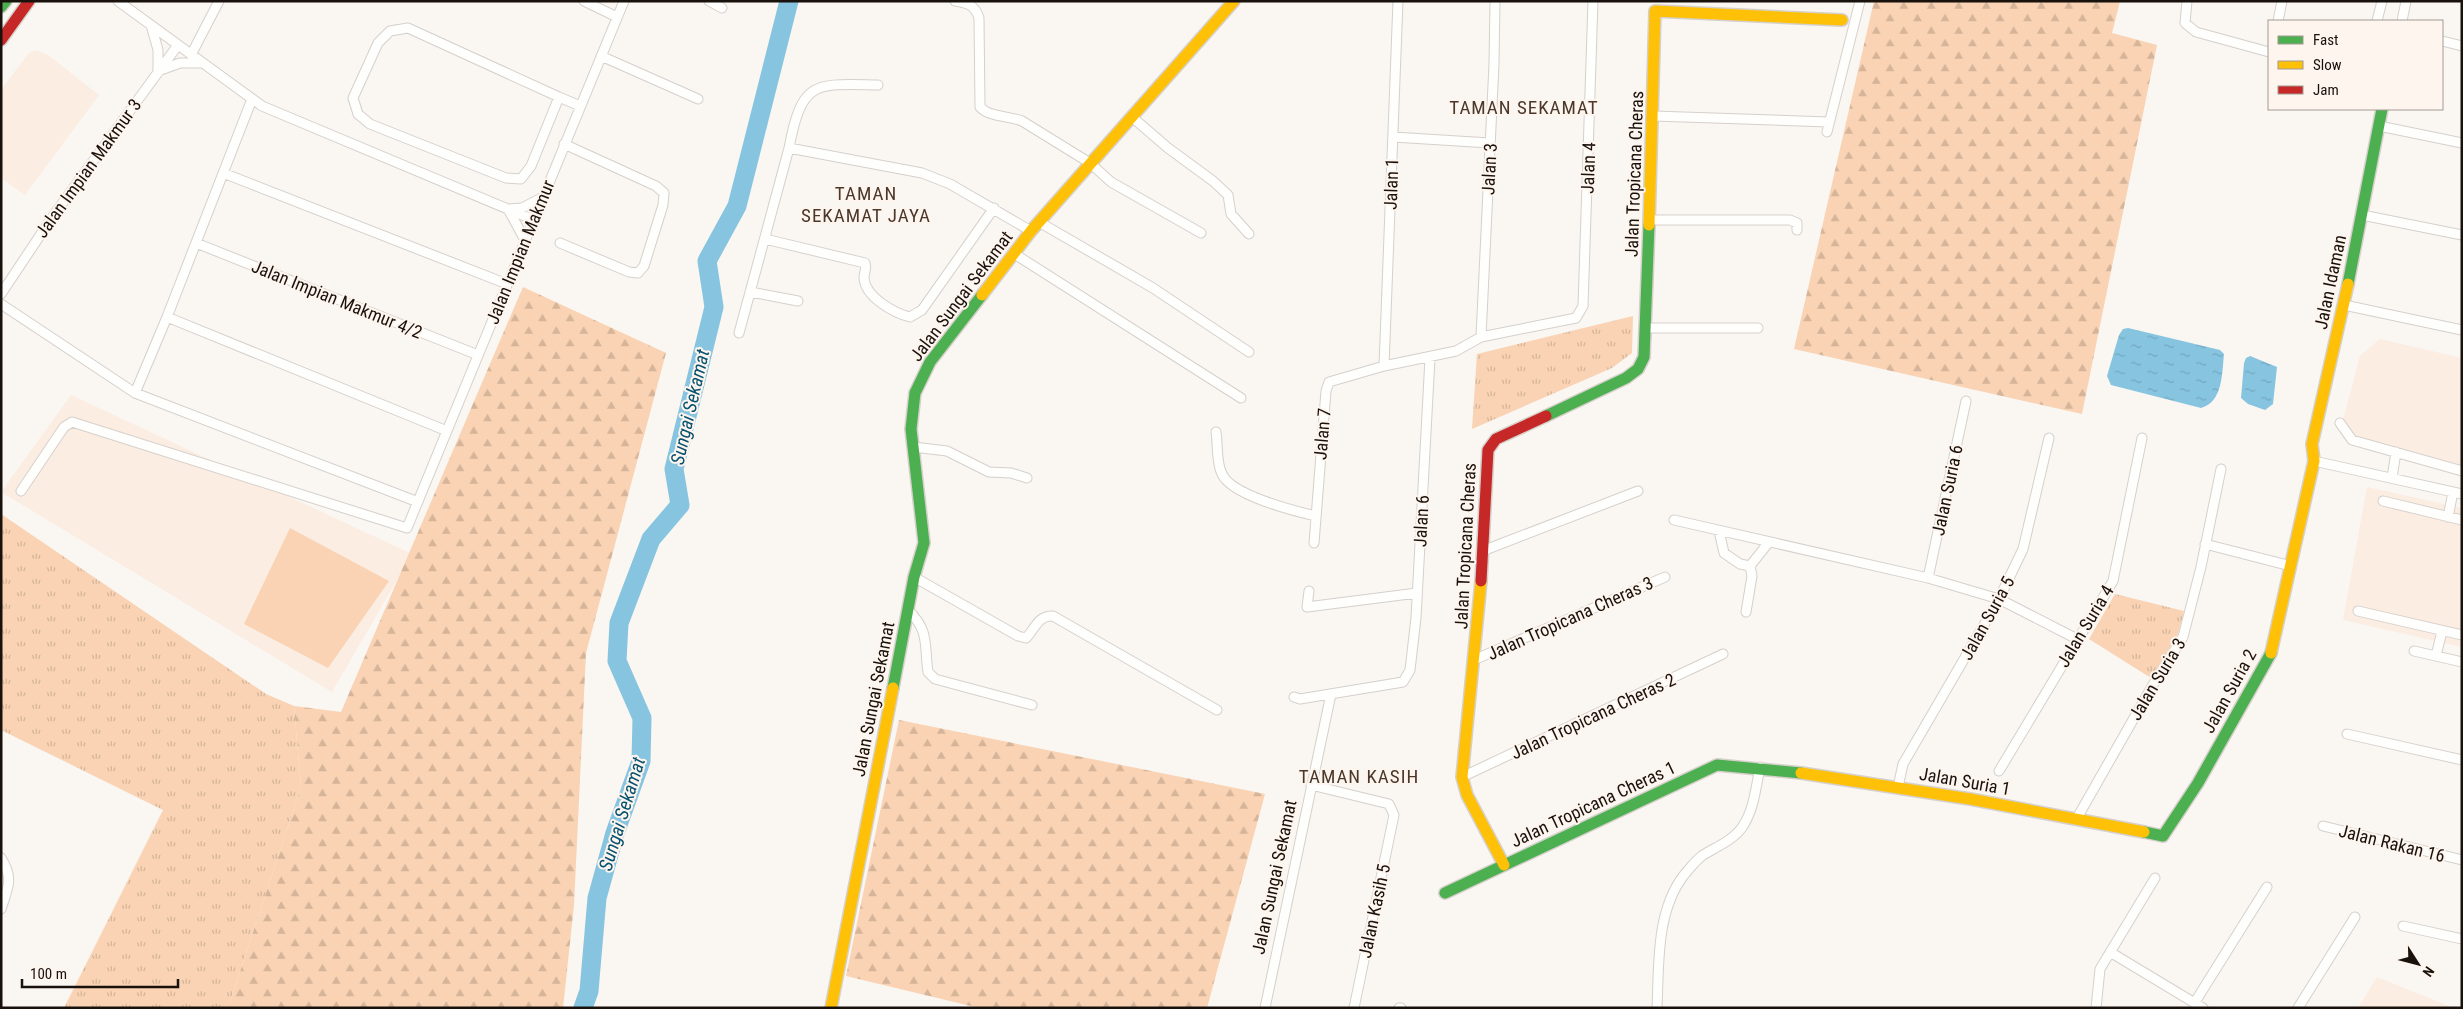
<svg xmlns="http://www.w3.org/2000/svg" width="2463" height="1009" font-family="'Roboto Condensed',sans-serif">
<defs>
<pattern id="grass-tufts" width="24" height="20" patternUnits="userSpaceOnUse" patternTransform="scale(1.25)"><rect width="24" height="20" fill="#f9d3b3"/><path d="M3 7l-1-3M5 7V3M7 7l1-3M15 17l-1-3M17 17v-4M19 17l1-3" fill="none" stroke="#d5b499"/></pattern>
<pattern id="forest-firs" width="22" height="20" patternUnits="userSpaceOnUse" patternTransform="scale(1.25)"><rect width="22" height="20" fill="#f9d3b3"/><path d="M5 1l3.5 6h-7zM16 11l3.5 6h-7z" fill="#d5b499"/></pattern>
<pattern id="water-ripples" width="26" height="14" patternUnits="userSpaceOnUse" patternTransform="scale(1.25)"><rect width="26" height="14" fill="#86c4e0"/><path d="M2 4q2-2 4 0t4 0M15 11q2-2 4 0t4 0" fill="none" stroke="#73a7bf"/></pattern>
</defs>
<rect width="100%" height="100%" fill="#faf6f2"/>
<path fill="#fbede2" d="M35 50 48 55 99 95 25 195 1 178V90L28 54Z
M2380 339 2462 358V466L2355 436 2343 420 2360 356Z
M71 395 412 554 332 692 1 492Z
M2367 487 2462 508V647L2343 620Z
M2377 977 2454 1008H2358Z"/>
<path fill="url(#grass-tufts)" d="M1633 316 1632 353 1612 368 1472 429 1477 354Z
M1 514 266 694 294 706 301 787 228 1008H64L163 810 1 730Z
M2115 594 2184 611 2178 634 2151 678 2089 639Z"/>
<path fill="url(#forest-firs)" d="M1874 1H2120L2112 33 2157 45 2082 414 1794 349Z
M523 287 666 353 586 653 574 905 563 1008H228L301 787 294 706 341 712Z
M899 720 1265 794 1207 1008H979L846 976Z"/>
<path fill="#f9d3b3" d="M290 528 389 581 328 668 244 624Z"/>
<path fill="url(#water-ripples)" d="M2128 328 2220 350 2224 354C2222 373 2223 402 2201 408L2111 385 2107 376 2119 335 2123 329Z
M2250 356 2277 367 2273 404 2265 410 2248 404 2241 398 2244 363 2246 358Z"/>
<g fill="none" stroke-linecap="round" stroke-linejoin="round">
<path stroke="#86c4e0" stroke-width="19" d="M583 1008 589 991 597 898 615 833 641 761 642 718 617 661 619 623 651 539 680 505 674 469 714 307 707 261 737 206 789 1"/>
<g stroke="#d6d0cb" stroke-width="11">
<path id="street" d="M118 1 262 106 534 220
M584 1 617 17
M709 1 722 8
M955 1C968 3 975 5 979 18L980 107C989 117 1009 116 1022 121L1090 163 1111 182 1201 233
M2187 1 2185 23 2196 32 2269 52
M2278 21 2282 1
M2377 21 2382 1
M2402 21 2406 1
M151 25 158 50V71L180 63H202
M2442 41 2462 46
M191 55 219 1
M601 56 698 99
M559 97 531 166 521 179 506 178 370 124 358 114 353 98 378 43 390 31 408 28 559 97 580 106
M1654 116 1829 122
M1132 117 1168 148 1213 181 1228 195 1231 214 1249 234
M2379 126 2462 143
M1827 132 1860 1
M1393 137 1490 143
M789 148C802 79 815 84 878 85
M223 173 507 284
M2362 215 2462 235
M1649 220H1790L1797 223V230
M1039 222 1153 288 1249 352
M765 239 865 263C867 269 864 272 864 278 865 297 894 313 910 317L922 310 994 208
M525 240 508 209 522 208 543 197
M196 243 478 355
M560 243 629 272 638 273 644 266 663 205 664 193 656 186 564 144
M1013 253 1241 398
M751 292 798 301
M1 294 53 216 178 45
M1 304 135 393 418 502
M2344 305 2462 330
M167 317 447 431
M1646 328H1758
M739 333 789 148 922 173 950 184 1031 231
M1481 337 1494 64 1495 1
M1384 366 1398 1
M135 393 167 317 252 99
M2340 423 2352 440 2462 471
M1216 432C1218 444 1216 463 1222 474 1231 495 1294 511 1316 516
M913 447 947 451 989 472 1011 473 1027 478
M2314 461 2462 494
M2392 478 2396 452
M21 491 64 427 72 422 407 528 624 1
M2383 501 2462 520
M2448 517 2453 492
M1674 520 1928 578 1999 599 2077 639
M1719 531 1724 553 1740 564 1750 566 1769 542
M1314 543 1326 391 1329 382 1384 366 1456 351 1481 337 1576 318 1583 306 1593 1
M2205 544 2291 566
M1485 550 1638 491
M914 577 1018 636 1026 638C1035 629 1038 615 1053 616L1217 710
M1928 578 1966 401
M1309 591 1307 607 1417 593
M908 610C930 631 924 645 928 672L935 679 1032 705
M2358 611 2462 635
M1746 612 1752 576 1750 566
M2414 651 2462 662
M2436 656 2442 631
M1476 659 1665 577
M1294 697 1300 699 1403 682 1410 670 1416 618 1430 358
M2347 734 2462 760
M1999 771 2113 581 2142 438
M1462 777 1723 654
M1311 785 1389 804 1394 815 1354 1008
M1898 787 1903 764 1999 599 2023 549 2049 438
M2077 818 2154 683 2183 637 2201 567 2221 469
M2323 826 2462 860
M1 858C14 878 8 888 1 909
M2403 926 2462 939
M2110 952 2203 1008
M2195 1002 2267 887
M1265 1008 1331 694
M1399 1008H1401
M1657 1008C1659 964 1656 911 1684 875 1690 868 1696 860 1703 855 1716 847 1734 840 1743 826 1754 809 1756 787 1760 767
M2096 1008 2100 969 2155 878
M2298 1008 2355 917"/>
</g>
<g stroke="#d6d0cb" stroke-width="14">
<path id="fast" d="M1 7 6 1
M2348 284 2382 109
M1546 416 1626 378 1638 369 1644 357 1649 225
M893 688 914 577 924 543 911 429 915 393 930 362 982 295
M2144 832 2163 836 2198 783 2271 653
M1445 893 1717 765 1801 773"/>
</g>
<g stroke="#d6d0cb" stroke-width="14">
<path id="slow" d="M1649 225 1655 11 1842 20
M982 295 1031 231 1234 1
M1481 581 1462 777 1467 795 1504 865
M2271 653 2314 461 2312 444 2348 284
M1801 773 1970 799 2144 832
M831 1008 893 688"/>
</g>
<g stroke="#d6d0cb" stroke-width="14">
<path id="jam" d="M1 40 29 1
M1481 581 1488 450 1496 439 1546 416"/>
</g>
<use href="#street" stroke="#fefefd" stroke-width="9"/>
<use href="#fast" stroke="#4caf50" stroke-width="11"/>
<use href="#slow" stroke="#ffc107" stroke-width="11"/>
<use href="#jam" stroke="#c62828" stroke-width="11"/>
</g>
<g text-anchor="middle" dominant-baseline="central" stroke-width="4" stroke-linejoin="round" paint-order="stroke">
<g font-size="18" fill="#19110c" stroke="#fef5ee">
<text transform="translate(88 168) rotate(-54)">Jalan Impian Makmur 3</text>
<text transform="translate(1588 168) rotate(-88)">Jalan 4</text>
<text transform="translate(1489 169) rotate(-87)">Jalan 3</text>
<text transform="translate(1634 174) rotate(-88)">Jalan Tropicana Cheras</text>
<text transform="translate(1391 184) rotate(-88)">Jalan 1</text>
<text transform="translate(520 252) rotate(-68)">Jalan Impian Makmur</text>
<text transform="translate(2330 282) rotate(-78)">Jalan Idaman</text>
<text transform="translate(961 296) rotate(-53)">Jalan Sungai Sekamat</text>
<text transform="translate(337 299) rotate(22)">Jalan Impian Makmur 4/2</text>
<text transform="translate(1322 434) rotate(-85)">Jalan 7</text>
<text transform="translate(1947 490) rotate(-78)">Jalan Suria 6</text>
<text transform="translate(1421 521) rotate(-87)">Jalan 6</text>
<text transform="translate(1465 546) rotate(-87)">Jalan Tropicana Cheras</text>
<text transform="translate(1570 618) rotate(-24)">Jalan Tropicana Cheras 3</text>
<text transform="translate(1987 618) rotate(-61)">Jalan Suria 5</text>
<text transform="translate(2085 626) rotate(-59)">Jalan Suria 4</text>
<text transform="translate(2157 679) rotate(-59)">Jalan Suria 3</text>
<text transform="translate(2229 691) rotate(-61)">Jalan Suria 2</text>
<text transform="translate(873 699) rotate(-79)">Jalan Sungai Sekamat</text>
<text transform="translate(1593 716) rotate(-25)">Jalan Tropicana Cheras 2</text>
<text transform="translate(1965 781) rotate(10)">Jalan Suria 1</text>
<text transform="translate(1593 804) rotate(-25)">Jalan Tropicana Cheras 1</text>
<text transform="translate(2392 843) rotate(14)">Jalan Rakan 16</text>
<text transform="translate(1274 877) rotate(-78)">Jalan Sungai Sekamat</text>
<text transform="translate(1374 911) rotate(-78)">Jalan Kasih 5</text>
</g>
<g font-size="19" letter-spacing="1" fill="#4a382b" stroke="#fef5ee">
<text x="1524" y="107">TAMAN SEKAMAT</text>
<text x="866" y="193">TAMAN<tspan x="866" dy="22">SEKAMAT JAYA</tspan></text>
<text x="1359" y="776">TAMAN KASIH</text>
</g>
<g font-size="19" font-style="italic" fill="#075270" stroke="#fef5ee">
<text transform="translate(690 407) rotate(-77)">Sungai Sekamat</text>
<text transform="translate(622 814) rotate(-73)">Sungai Sekamat</text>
</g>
</g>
<rect width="2463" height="1009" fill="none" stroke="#19110c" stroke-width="5"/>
<rect x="2268" y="20" width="175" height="90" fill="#fef5ee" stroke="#a29a94"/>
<rect x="2278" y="36" width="25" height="8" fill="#4caf50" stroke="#a29a94"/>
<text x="2313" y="45" font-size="15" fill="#19110c">Fast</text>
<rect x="2278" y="61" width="25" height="8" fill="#ffc107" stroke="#a29a94"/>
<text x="2313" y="70" font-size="15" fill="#19110c">Slow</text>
<rect x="2278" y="86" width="25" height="8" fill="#c62828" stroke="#a29a94"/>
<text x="2313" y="95" font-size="15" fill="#19110c">Jam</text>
<g transform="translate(2418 964) rotate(126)" stroke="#fef5ee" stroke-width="4" paint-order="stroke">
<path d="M0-4L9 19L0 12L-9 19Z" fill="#19110c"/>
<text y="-8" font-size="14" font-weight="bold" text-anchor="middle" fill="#19110c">N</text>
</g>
<path d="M22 979v8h156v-8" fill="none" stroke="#19110c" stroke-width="2.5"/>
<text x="30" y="979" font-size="15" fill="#19110c" stroke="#fef5ee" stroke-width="4" paint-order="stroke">100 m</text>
</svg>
